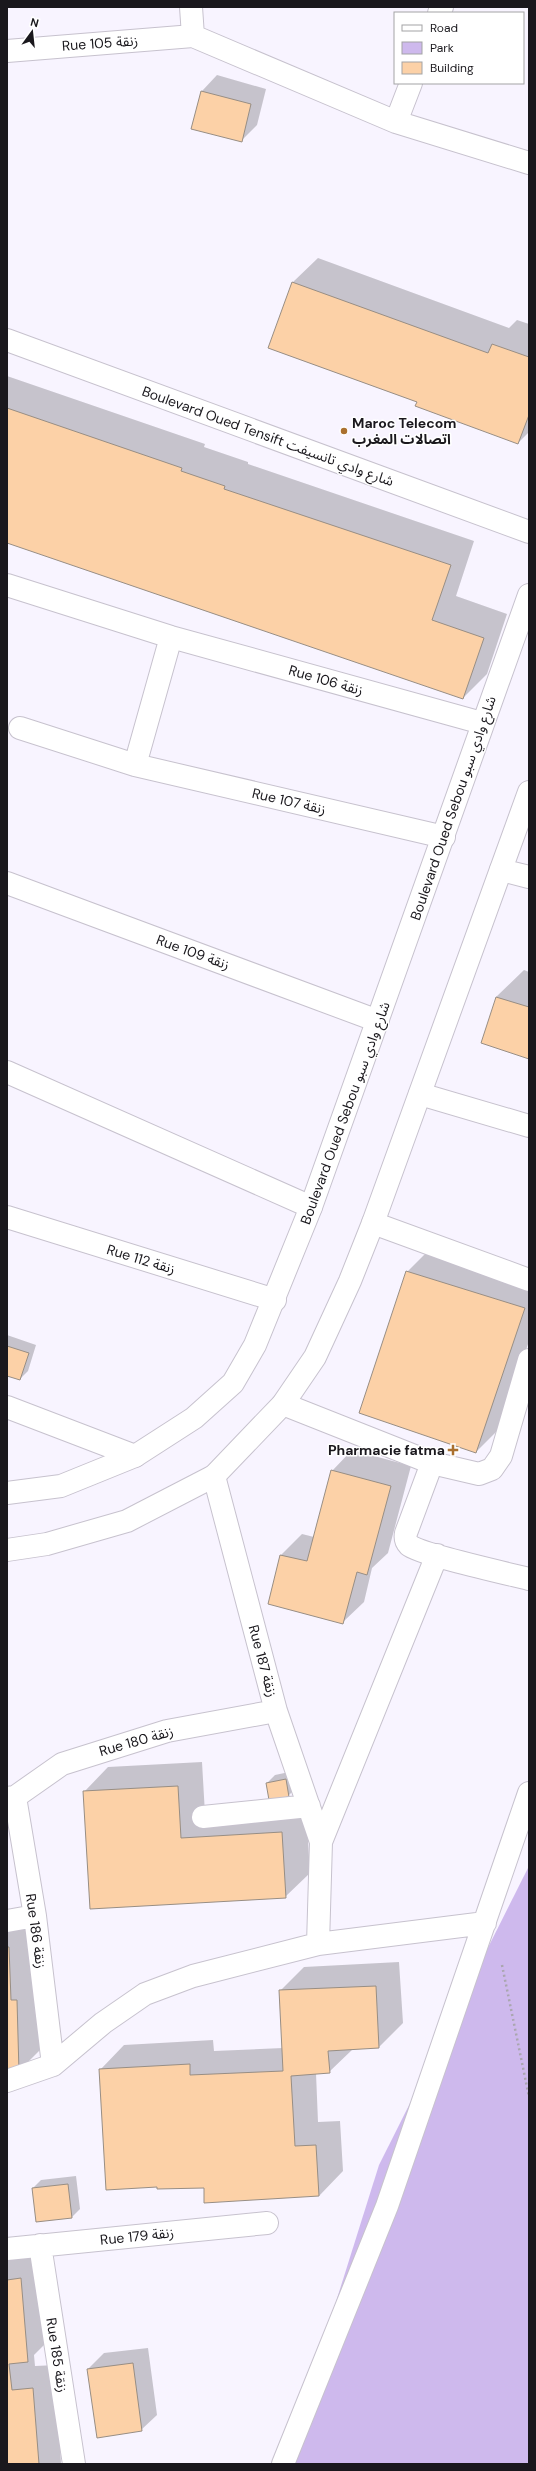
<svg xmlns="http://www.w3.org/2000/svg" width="536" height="2471" font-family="'DM Sans','Noto Sans Arabic',sans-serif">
<rect width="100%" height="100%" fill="#f8f4ff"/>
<path fill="#ceb9ed" d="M529 1866V2464H285L379 2165Z"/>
<path fill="#0003" d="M217 75 266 89 257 125 241 141 192 128 202 91Z
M318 258 509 328 517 320 529 324V432L518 443 418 402 269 348 293 282Z
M7 376 205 444 204 447 248 462V464L474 541 456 596 507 614 487 674 463 698 7 542Z
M524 970 529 972V1058L496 997Z
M431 1248 529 1278V1341L500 1428 476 1452 407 1272Z
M7 1335 36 1345 28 1371 20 1379 7 1374Z
M352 1450 411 1466 388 1553 372 1568 364 1602 343 1622 269 1603 281 1555 302 1534 314 1537 332 1471Z
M202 1762 205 1814 306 1808 310 1873 285 1897 84 1792 108 1767Z
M294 1771 297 1787 288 1796 267 1783 275 1775Z
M33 1923 43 2047 19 2071H7V1924Z
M399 1962 403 2023 379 2047 353 2049 329 2072 316 2073 318 2122 340 2121 343 2171 319 2196 205 2187 158 2186 100 2070 124 2045 213 2040 214 2051 283 2048 280 1991 304 1967Z
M76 2176 80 2209 72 2217 33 2188 41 2180Z
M45 2255 52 2337 34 2355 35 2366 57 2365 63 2440 60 2443 61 2464H7V2258Z
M148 2348 157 2415 141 2430 88 2369 104 2353Z"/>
<path fill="#fcd1a7" stroke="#988e84" d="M201 91 251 104 242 142 191 129Z
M292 282 488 353 492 344 529 357V415L518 444 415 406 417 402 268 348Z
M7 408 182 468 181 471 225 486 224 489 451 565 432 620 484 638 463 699 7 543Z
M496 997 529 1007V1059L481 1043Z
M406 1271 525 1308 476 1453 359 1413Z
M7 1346 29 1353 20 1380 7 1376Z
M331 1470 391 1486 367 1575 357 1572 343 1624 268 1604 280 1555 307 1561Z
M286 1779 289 1797 269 1800 266 1783Z
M178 1786 181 1838 282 1832 286 1898 90 1909 83 1791Z
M7 1947H9L11 2000H17L19 2072H7Z
M376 1986 379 2048 328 2051 330 2073 291 2076 295 2146 316 2145 319 2196 204 2203V2188L157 2189V2187L106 2190 99 2069 190 2064V2075L283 2071 279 1990Z
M68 2184 72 2218 36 2222 32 2188Z
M21 2278 28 2362 9 2364 12 2390 33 2388 39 2464H7V2280Z
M133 2363 142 2431 97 2438 87 2369Z"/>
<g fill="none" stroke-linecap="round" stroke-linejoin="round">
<g stroke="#c7c2ce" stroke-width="24">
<path id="minor" d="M191 7 193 36
M439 13 442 7
M7 51 193 36 396 122 529 163
M396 122 411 83
M7 585 171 637 482 723
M20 728 135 765 444 837
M135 765 171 637
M501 870 529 877
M7 883 378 1021
M7 1072 311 1207
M420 1094 529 1126
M7 1217 275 1300
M373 1223 529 1280
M283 1404 432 1463 479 1474 492 1469 501 1456 529 1360
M7 1407 135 1456
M432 1463 406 1533C405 1538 405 1541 409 1545 419 1554 509 1574 529 1579
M214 1476 276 1711 321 1842
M15 1797 35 1916 53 2065
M7 1798 15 1797 62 1764 167 1731 276 1711
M203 1817 309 1806
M7 1921 35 1916
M318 1944 321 1842 437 1555
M7 2081 53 2065 103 2023 145 1994 193 1976 318 1944 485 1923
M40 2245 74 2464
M7 2249 267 2223
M283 2464 387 2206 529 1793"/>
</g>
<g stroke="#c7c2ce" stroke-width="24">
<path id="tertiary" d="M7 340 529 532
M7 1493 61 1486 135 1456 194 1418 233 1383 255 1345 311 1207 529 595
M7 1550 47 1544 127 1521 214 1476 283 1404 315 1357 350 1281 373 1223 529 792"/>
</g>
<path stroke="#aaa6af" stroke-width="2.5" stroke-dasharray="2 3" stroke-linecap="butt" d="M502 1965 529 2097"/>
<use href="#minor" stroke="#fff" stroke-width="22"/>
<use href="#tertiary" stroke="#fff" stroke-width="22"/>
</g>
<g fill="#aa702f" stroke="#fff" stroke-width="1.5">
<circle cx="344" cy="431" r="4"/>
<path d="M451 1444h4v4h4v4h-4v4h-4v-4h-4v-4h4z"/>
</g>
<g text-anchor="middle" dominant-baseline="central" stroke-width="3" stroke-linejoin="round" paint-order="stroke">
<g font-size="14" fill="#1a181d" stroke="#fff">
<text transform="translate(100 43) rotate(-4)">Rue 105 زنقة</text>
<text transform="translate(268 436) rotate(20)">Boulevard Oued Tensift شارع وادي تانسيفت</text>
<text transform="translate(326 680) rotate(16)">Rue 106 زنقة</text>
<text transform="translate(289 801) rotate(13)">Rue 107 زنقة</text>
<text transform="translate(453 808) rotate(-71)">Boulevard Oued Sebou شارع وادي سبو</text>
<text transform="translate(193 952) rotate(20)">Rue 109 زنقة</text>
<text transform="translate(345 1113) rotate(-70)">Boulevard Oued Sebou شارع وادي سبو</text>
<text transform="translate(141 1259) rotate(17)">Rue 112 زنقة</text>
<text transform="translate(263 1661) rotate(75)">Rue 187 زنقة</text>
<text transform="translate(136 1741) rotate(-16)">Rue 180 زنقة</text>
<text transform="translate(36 1931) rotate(82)">Rue 186 زنقة</text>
<text transform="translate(137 2236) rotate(-6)">Rue 179 زنقة</text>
<text transform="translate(57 2355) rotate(81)">Rue 185 زنقة</text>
</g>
<g font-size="14" font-weight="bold" fill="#1a181d" stroke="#fff" text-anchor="start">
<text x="352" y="423">Maroc Telecom<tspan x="352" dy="16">اتصالات المغرب</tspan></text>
<text x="445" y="1450" text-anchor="end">Pharmacie fatma</text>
</g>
</g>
<rect width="536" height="2471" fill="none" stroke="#1a181d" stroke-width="16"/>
<rect x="394" y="12" width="130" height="72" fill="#ffffff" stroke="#a3a3a5"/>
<rect x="402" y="25" width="20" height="6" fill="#ffffff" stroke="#a3a3a5"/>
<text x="430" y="32" font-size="12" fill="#1a181d">Road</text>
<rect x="402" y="42" width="20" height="12" fill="#ceb9ed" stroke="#a3a3a5"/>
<text x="430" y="52" font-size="12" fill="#1a181d">Park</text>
<rect x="402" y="62" width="20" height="12" fill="#fcd1a7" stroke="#a3a3a5"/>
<text x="430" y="72" font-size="12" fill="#1a181d">Building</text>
<g transform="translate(32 32) rotate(15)" stroke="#ffffff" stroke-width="3" paint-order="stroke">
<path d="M0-3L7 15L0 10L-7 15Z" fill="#1a181d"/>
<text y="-6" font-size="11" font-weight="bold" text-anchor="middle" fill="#1a181d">N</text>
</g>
</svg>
